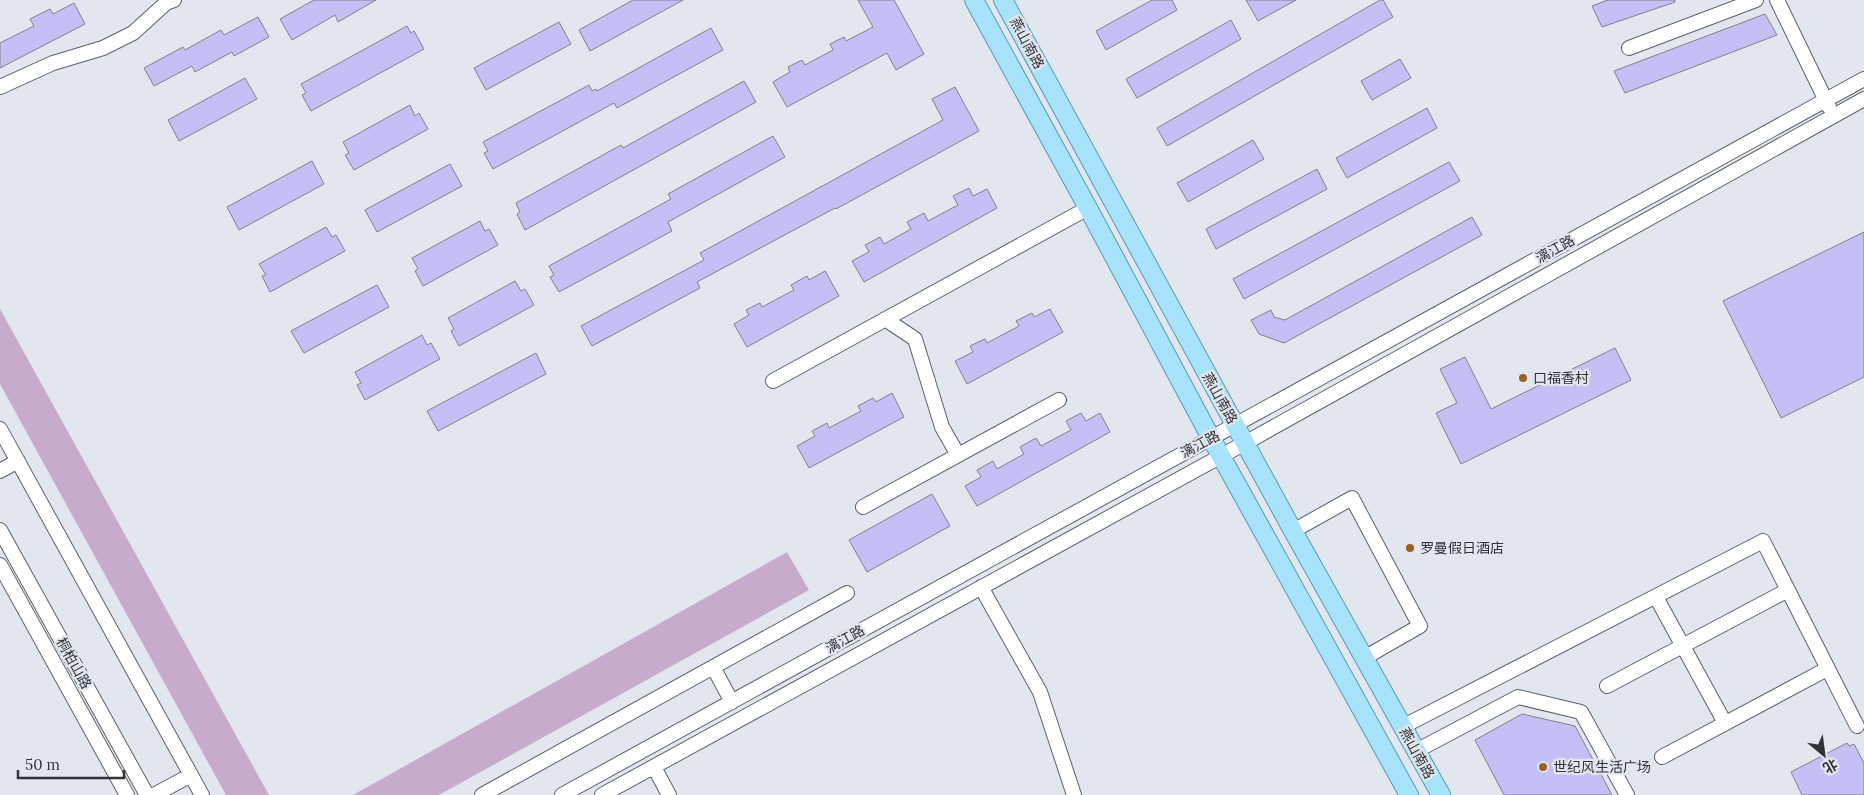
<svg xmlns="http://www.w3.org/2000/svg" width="1864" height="795" font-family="Lora,'Noto Sans SC',serif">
<rect width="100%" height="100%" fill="#e1e6ef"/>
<path fill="#c8abcc" d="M0 309 269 795H226L0 384Z
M787 552 809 590 439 795H353Z"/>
<path fill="#c4bff5" stroke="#818189" d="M314 0H376L338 22 335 15 292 40 280 19Z
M633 0H683L590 51 579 30Z
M858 0H894L924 54 896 70 887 53 787 107 773 82 790 72 788 67 802 60 805 65 833 50 830 44 844 37 846 41 873 27Z
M1152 0H1172L1177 10 1106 50 1096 31Z
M1246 0H1296L1258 21Z
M1380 0H1383L1393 17 1167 146 1157 128Z
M1608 0H1675V2L1602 27 1592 6Z
M74 3 85 24 0 68V43L34 26 30 19 50 9 53 14Z
M1765 14 1777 35 1625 93 1614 71Z
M258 17 269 37 234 56 232 52 195 72 192 66 154 86 144 68 183 47 185 50 221 30 224 35Z
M1231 20 1241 39 1137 98 1126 79Z
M559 22 571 44 486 90 474 68Z
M407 26 411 33 414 31 424 49 311 111 302 95 306 93 301 84Z
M711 28 723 50 617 108 614 103 493 169 484 153 488 151 483 142 589 85 592 91 596 89 597 91Z
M1400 59 1411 78 1372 100 1361 81Z
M245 78 257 99 179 141 168 120Z
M744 81 756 102 525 230 517 214 520 212 516 203 621 145 623 148Z
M955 87 979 131 836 209 835 208 697 282 700 288 592 346 581 326 704 260 700 253 943 120 932 99Z
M410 105 415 116 419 113 428 129 354 170 345 155 349 153 343 142Z
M1427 108 1437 128 1347 178 1336 158Z
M773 136 785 157 668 222 672 231 559 292 550 277 554 275 549 266 671 199 668 194Z
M1253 140 1264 159 1188 202 1177 183Z
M312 161 324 184 239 230 227 207Z
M1449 162 1460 181 1244 299 1233 279Z
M450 164 462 186 377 232 365 210Z
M1317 169 1327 189 1216 249 1206 229Z
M969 188 973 196 987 189 997 208 864 282 852 261 869 252 865 245 880 237 884 244 911 229 907 222 924 213 928 221 958 205 953 196Z
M1472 217 1482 235 1284 343 1259 334 1251 320 1271 310 1274 317 1285 320Z
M480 221 485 231 489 229 498 245 423 286 415 271 418 269 412 258Z
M326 227 332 237 336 235 345 251 270 292 262 276 266 275 259 264Z
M1864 232V377L1781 418 1723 301Z
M825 271 839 296 747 347 734 324 749 315 746 310 760 303 762 307 794 290 791 285 807 276 809 280Z
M515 281 521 291 525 289 534 305 459 346 451 331 454 329 448 318Z
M377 285 389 307 304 353 291 331Z
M1050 309 1063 332 967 384 955 361 973 352 970 346 985 339 987 343 1019 326 1016 321 1032 313 1034 317Z
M422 335 427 345 431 343 440 359 365 400 357 385 361 383 355 372Z
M1615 348 1631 380 1461 464 1436 413 1457 403 1440 369 1465 357 1491 409Z
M536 353 546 374 438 431 427 411Z
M892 393 904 417 809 468 797 446 815 436 812 431 827 423 829 428 861 411 858 406 873 398 876 402Z
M1081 413 1086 421 1100 413 1110 432 977 506 965 486 981 477 977 470 993 461 997 469 1024 454 1020 447 1036 438 1041 446 1071 430 1066 421Z
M932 494 950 526 867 572 849 540Z
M1522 714 1575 726 1612 795H1504L1475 740Z
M1847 743 1849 746 1854 744 1864 763V795H1802L1791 772Z"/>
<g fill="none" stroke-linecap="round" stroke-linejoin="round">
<g stroke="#5c6168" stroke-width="16">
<path id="minor" d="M1777 0 1829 107
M1629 48 1756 0
M0 87 53 63 103 48 133 33 166 3 174 0
M885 319 915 339 942 427 958 455
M773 381 1088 208
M0 429 202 795
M0 471 18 461
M863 507 1059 400
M0 530 147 795
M1293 531 1352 498 1420 626 1364 658
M0 565 127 795
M981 587 1040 692 1074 795
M1656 597 1725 723
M713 667 732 702
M1607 686 1788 590
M1402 727 1763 541 1857 726
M1416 751 1518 697 1581 712 1627 795
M1662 757 1827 669
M654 767 669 795
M154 795 191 775
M482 795 847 593
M562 795 1864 79
M602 795 1245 443 1864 99"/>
</g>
<g stroke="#579ab4" stroke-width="20">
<path id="major" d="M974 0 1088 208 1211 438 1409 795
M1003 0 1293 531 1441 795"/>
</g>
<use href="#minor" stroke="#fff" stroke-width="14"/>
<use href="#major" stroke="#a7e4fb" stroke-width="18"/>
</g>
<g fill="#9d5e26" stroke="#e1e6ef" stroke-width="2">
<circle cx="1523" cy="378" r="5"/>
<circle cx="1410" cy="548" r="5"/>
<circle cx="1543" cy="767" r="5"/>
</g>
<g text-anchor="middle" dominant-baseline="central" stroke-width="4.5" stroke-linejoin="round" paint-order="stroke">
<g font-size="14" fill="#313336" stroke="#e1e6ef">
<text transform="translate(1027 43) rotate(62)">燕山南路</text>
<text transform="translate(1555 249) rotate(-29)">漓江路</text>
<text transform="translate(1220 398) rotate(61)">燕山南路</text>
<text transform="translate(1200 444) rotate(-28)">漓江路</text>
<text transform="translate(845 639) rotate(-29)">漓江路</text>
<text transform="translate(74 663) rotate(61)">桐柏山路</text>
<text transform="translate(1417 753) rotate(61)">燕山南路</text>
</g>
<g font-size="14" fill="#313336" stroke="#e1e6ef" text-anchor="start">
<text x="1533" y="378">口福香村</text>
<text x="1420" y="548">罗曼假日酒店</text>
<text x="1553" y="767">世纪风生活广场</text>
</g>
</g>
<g transform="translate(1824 755) rotate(151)" stroke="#e1e6ef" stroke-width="4" paint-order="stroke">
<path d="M0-4L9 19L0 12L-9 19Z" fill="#313336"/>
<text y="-8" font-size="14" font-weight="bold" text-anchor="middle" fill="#313336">北</text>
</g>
<path d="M18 770v8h106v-8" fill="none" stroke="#313336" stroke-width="2.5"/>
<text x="25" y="770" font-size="15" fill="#313336" stroke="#e1e6ef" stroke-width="4" paint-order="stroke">50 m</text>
</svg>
